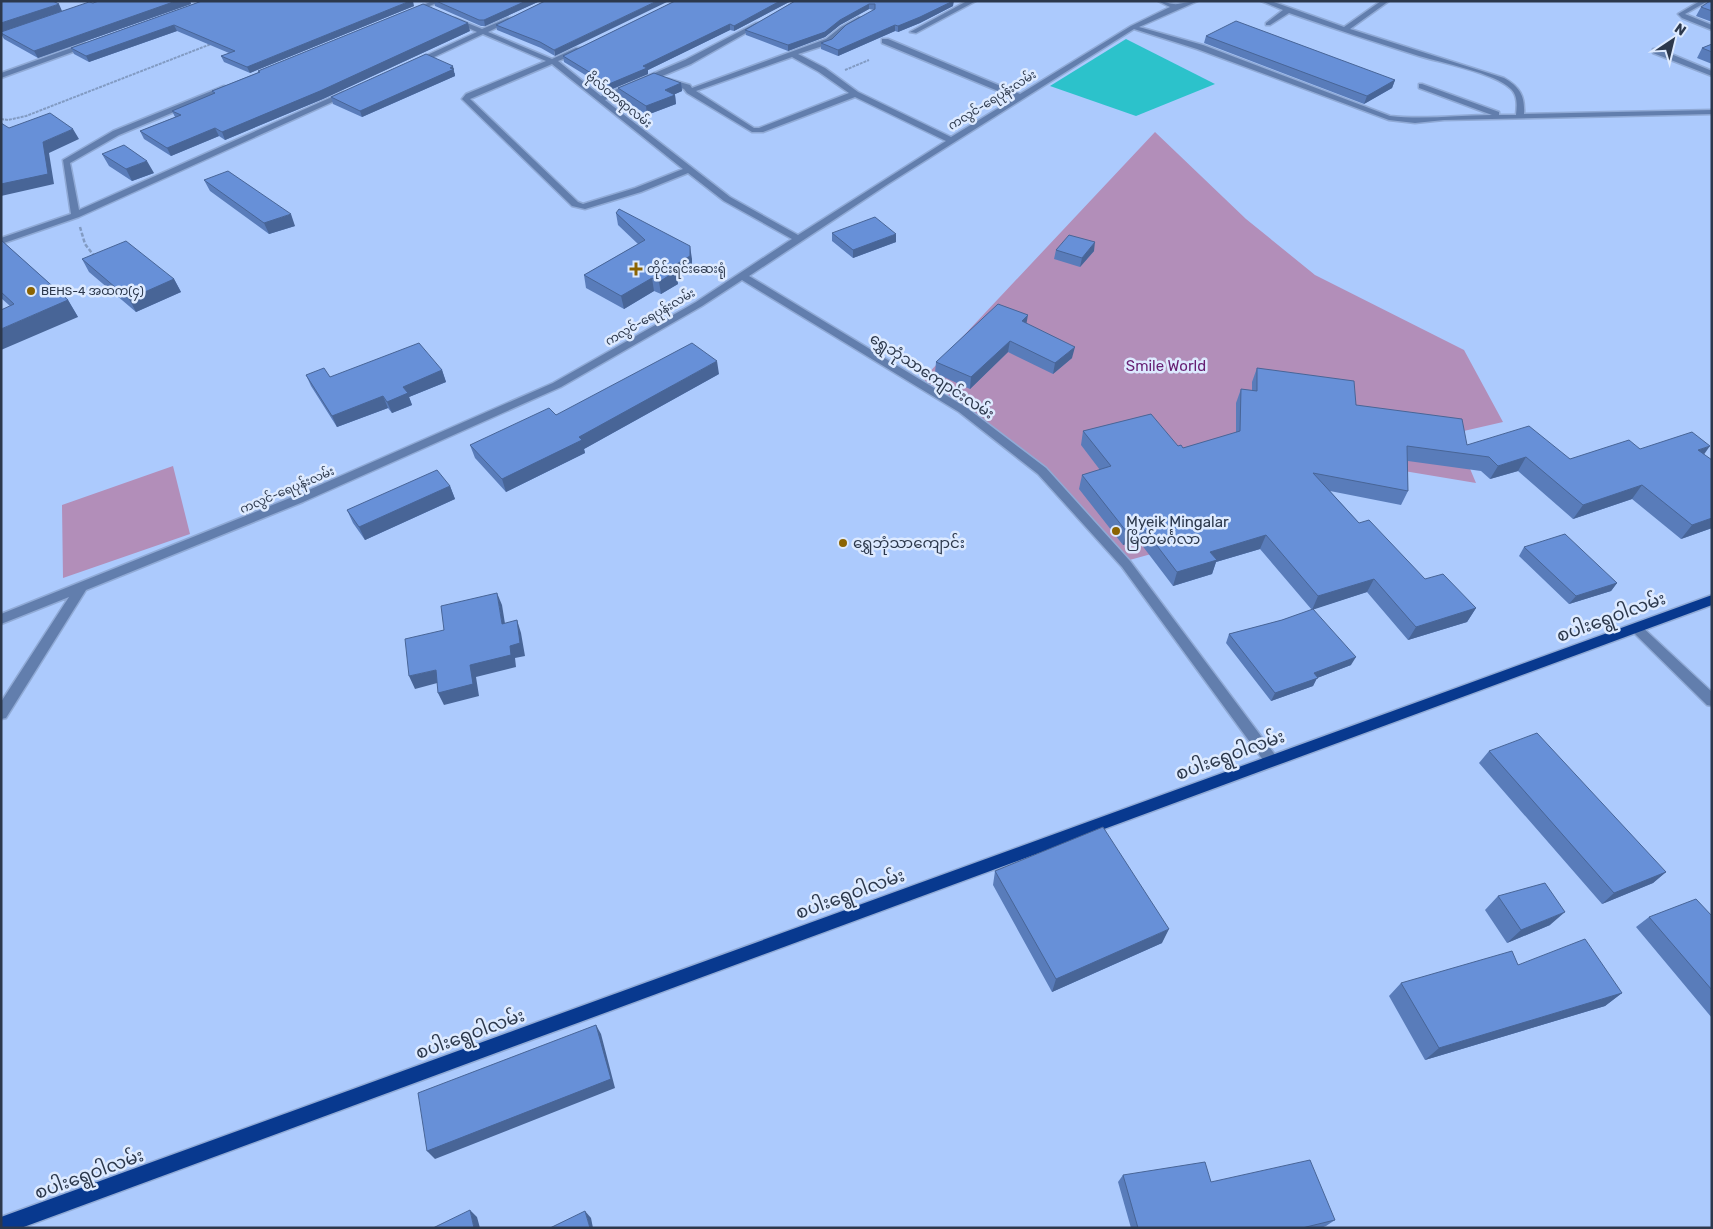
<svg xmlns="http://www.w3.org/2000/svg" width="1713" height="1229" font-family="Rubik,'Noto Sans Myanmar',sans-serif">
<rect width="100%" height="100%" fill="#accafd"/>
<path fill="#b28eb9" d="M1155 132 1246 219 1315 275 1464 350 1503 422 1455 433 1476 483 1308 455 1335 503 1126 561 1024 454 923 379Z
M173 466 190 534 63 578 62 505Z"/>
<path fill="#2cc2cb" d="M1126 39 1215 84 1136 116 1050 86Z"/>
<g fill="none" stroke-linecap="round" stroke-linejoin="round">
<g stroke="#90aad6" stroke-width="3">
<path id="minor" d="M432 1H441L414 13 409 12Z
M967 1H976L916 33 910 32Z
M1158 1C1164 1 1172 5 1178 4 1185 3 1191 1 1198 1L1139 27 1203 45 1390 116C1424 120 1458 115 1492 115L1419 88V84H1422L1499 112V115H1516C1517 106 1518 96 1511 89 1495 73 1442 63 1419 56 1375 42 1332 28 1289 13L1270 25H1266V23L1283 10 1261 1H1271L1344 27 1381 1H1389L1350 29 1504 78C1520 87 1525 96 1524 114L1712 110V114L1444 120 1415 123 1389 120 1197 49 1134 29 888 184 749 276 967 408 1046 468 1130 561 1276 756 1278 760 1276 764 1271 766 1266 764 1122 567 1038 474 959 412 742 280 702 306 561 387 303 502 86 590 6 718 1 719V702L69 597 1 624V614L295 496 553 383 696 302 792 239 724 201 688 173 641 192 585 209 572 206 462 99 466 94 546 61 483 34 417 65 410 63 477 32 451 20V18H455L482 29 508 18H512V20L488 32 552 59 576 48H582V52L558 61 601 96 685 60 756 23H760V25L691 64 605 100 730 197 798 235 946 141 855 97 763 132H752L687 93 684 89 662 81V77L690 85 692 88 826 39 841 27 859 17 862 19 861 20 845 29 832 43 798 54 825 68 858 92 951 137 1015 98 882 43V39H888L1020 94 1131 26 1170 7ZM792 57 819 72 849 93 759 128H754L696 91ZM552 64 683 169 635 188 583 204 578 202 470 99Z
M1700 1H1708L1685 14 1712 25V30L1682 18 1678 14Z
M85 43 92 45 1 78V73Z
M1653 49H1659L1712 71V76L1653 53Z
M224 86 231 88 119 135 70 163 79 210 343 92 350 94 79 217 1 244V238L71 214 63 160 113 131Z
M1636 623 1640 625 1712 692V706L1707 705 1632 631 1630 628 1632 625Z"/>
</g>
<g stroke="#90aad6" stroke-width="3">
<path id="major" d="M1712 595V605L21 1228H1V1217Z"/>
</g>
<path stroke="#829bc3" stroke-width="2" stroke-dasharray="3 1" stroke-linecap="butt" d="M845 70 869 60
M1 119 8 120 26 116 211 44"/>
<path stroke="#829bc3" stroke-width="2.5" stroke-dasharray="4 2" stroke-linecap="butt" d="M80 227 85 244 95 257"/>
<use href="#minor" fill="#627ead" fill-rule="evenodd"/>
<use href="#major" fill="#08398f" fill-rule="evenodd"/>
</g>
<path fill="#597cba" d="M1 1 62 11 99 1H190L191 4 38 58 4 39 1 34Z
M202 1 414 6 250 73 224 62 221 56 229 53 177 31 89 62 74 54 71 48Z
M434 1H540L485 26H481L435 6Z
M545 1 555 56 541 48 497 30 496 25Z
M675 1H791L734 31 730 30 648 70V74L610 90 564 62 563 56Z
M795 1 953 6 920 23 898 32 895 31 838 56 821 49V43L832 39 874 10 869 9 840 25 825 37 788 51 746 35 745 30Z
M1712 1V22L1696 16 1701 7Z
M470 31 323 99 225 140 219 136 171 156 144 139 140 131 175 117 172 111 213 94 212 91 259 72 258 71Z
M1206 36 1395 80 1392 88 1364 104 1204 43Z
M1712 44V64L1697 58 1702 48Z
M455 73V76L362 117 333 104 331 97Z
M681 83 682 91 673 95H675L676 104 647 115 619 96 618 88Z
M102 154 154 173 132 181 109 166Z
M204 180 295 226 269 234 210 191Z
M616 213 692 259V269L677 278 678 284 661 294 654 291 624 309 586 288 584 275 638 244 618 225Z
M832 233 896 242 853 258 832 241Z
M1 240 68 300 78 317 10 306 1 298Z
M1056 250 1094 251 1080 267 1054 259Z
M82 259 174 279 181 292 136 312 89 272Z
M1026 324 1072 358 1053 374 1008 352 970 389 935 373 936 362Z
M1257 368 1356 405 1467 445 1570 459 1640 449 1704 454 1712 528 1681 539 1632 499 1573 519 1518 471 1490 479 1481 471 1408 461V491L1401 505 1330 491 1359 523 1425 579 1476 608 1467 622 1408 640 1367 592 1313 609 1351 665 1317 678 1313 686 1271 701 1226 643 1229 634 1282 620 1312 610 1260 549 1216 562 1212 574 1173 586 1138 540 1123 545 1079 489 1082 475 1100 470 1081 445 1083 431 1178 446 1183 448 1236 433V403L1241 389 1252 391V382Z
M442 370 446 382 409 397 412 405 392 413 388 408 337 427 311 386 306 375 330 377Z
M719 374 584 449 585 453 506 492 475 458 470 445 556 415Z
M450 486 455 499 365 540 353 523 347 510Z
M1524 547 1617 583 1611 591 1569 604 1519 556Z
M1489 751 1666 872 1653 883 1602 904 1479 763Z
M995 871 1162 943 1052 992 993 885Z
M1498 896 1550 925 1507 943 1485 910Z
M1712 916V1018L1636 927 1649 917Z
M1518 965 1622 993 1605 1006 1425 1060 1389 996 1401 983Z
M1123 1175 1211 1182 1335 1220 1326 1226 1321 1228H1131L1118 1182Z"/>
<path fill="#486597" d="M176 1H190L191 4 38 58 34 51Z
M410 1H413L414 6 250 73 247 67Z
M526 1H540L485 26 484 20Z
M657 1H669L555 56 554 50Z
M780 1H791L734 31V26Z
M953 1H954L953 6 920 23 898 32V26Z
M59 4 62 11 1 32V23Z
M869 4V9L840 25 825 37 788 51V45L840 20Z
M468 23 470 31 323 99 225 140 222 132Z
M730 24V30L648 70V74L610 90 609 84 643 66Z
M174 25 177 31 89 62 86 56Z
M895 25V31L838 56V50Z
M453 66 455 76 362 117 360 111Z
M1395 80 1392 88 1364 104 1367 96Z
M681 83 682 91 666 98 665 90Z
M675 95 676 104 647 115 646 106Z
M215 128 219 136 171 156 167 148Z
M73 129 79 139 49 153 54 184 1 196V184L43 142Z
M147 161 154 173 132 181 126 169Z
M291 214 295 226 269 234 264 223Z
M896 234V242L853 258V250Z
M1095 242 1094 251 1080 267 1082 258Z
M690 246 692 259V269L677 278 678 284 661 294 659 282 670 268Z
M652 278 654 291 624 309 621 296Z
M174 279 181 292 136 312 129 299Z
M68 300 78 317 1 350V329Z
M1028 315 1026 326 1022 321Z
M1010 341 1008 352 970 389 971 377Z
M1075 347 1072 358 1053 374 1055 363Z
M717 361 719 374 584 449 585 453 506 492 502 479Z
M442 370 446 382 409 397 412 405 392 413 387 402 403 387Z
M383 396 388 408 337 427 332 416Z
M1710 446 1700 460 1698 450Z
M1526 457 1518 471 1490 479 1498 466Z
M1642 485 1632 499 1573 519 1583 505Z
M450 486 455 499 365 540 359 527Z
M1712 518V528L1681 539 1692 525Z
M1142 526 1138 540 1123 545 1126 531Z
M1266 535 1260 549 1216 562 1212 574 1173 586 1177 572 1210 552Z
M1374 579 1367 592 1312 610 1318 596Z
M1617 583 1611 591 1569 604 1576 596Z
M497 593 502 605 507 636 502 624Z
M1476 608 1467 622 1408 640 1416 627Z
M517 620 521 633 525 656 515 658 516 667 476 677 479 696 444 705 438 693 470 665 510 646Z
M1356 657 1351 665 1317 678 1313 686 1271 701 1275 693 1314 673Z
M436 670 441 682 415 689 409 676Z
M1666 872 1653 883 1602 904 1614 893Z
M1565 912 1550 925 1507 943 1521 930Z
M1169 929 1162 943 1052 992 1056 979Z
M1622 993 1605 1006 1425 1060 1439 1048Z
M596 1025 601 1034 615 1088 435 1159 427 1151Z
M470 1210 477 1217 480 1228H474Z
M585 1211 591 1218 593 1228H590Z"/>
<path fill="#6790d8" stroke="#486597" d="M1 1H53L59 4 1 23Z
M99 1H176L34 51 1 33V32L89 2 93 3Z
M202 1H410L247 67 221 56 235 51 174 25 86 56 71 48Z
M436 1H526L484 20H479Z
M545 1H657L554 50 540 42 496 25Z
M675 1H780L734 26 730 24 643 66 647 68 609 84 563 56Z
M795 1H953L920 17 898 26 895 25 838 50 821 43 832 39 846 25 875 9V4H869L840 20 825 32 788 45 745 30Z
M1710 1H1712V11L1701 7Z
M423 4 468 23 320 91 222 132 215 128 167 148 140 131 181 115 172 111 215 93 212 91 260 72 258 71Z
M1236 21 1395 80 1367 96 1206 36Z
M1712 44V52L1702 48Z
M426 54 453 66 450 68 454 69 360 111 331 97Z
M654 73 681 83 665 90 675 95 646 106 618 88Z
M50 113 73 129 43 142 48 174 1 184V123L9 128Z
M124 145 147 161 126 169 102 154Z
M228 171 291 214 264 223 204 180Z
M619 209 690 246V256L670 268 676 271 659 282 652 278 621 296 584 275 645 240 616 213Z
M875 217 896 234 853 250 832 233Z
M1069 235 1095 242 1082 258 1056 250Z
M1 240 68 300 1 329V310L14 304 1 292Z
M126 241 174 279 129 299 82 259Z
M998 304 1028 315 1022 321 1075 347 1055 363 1010 341 971 377 936 362Z
M419 343 442 370 403 387 408 393 387 402 383 396 332 416 306 375 324 368 330 377Z
M692 343 717 361 579 437 582 440 502 479 470 445 549 408 556 415Z
M1257 368 1354 381 1356 405 1462 419 1467 445 1529 426 1570 459 1629 440 1640 449 1692 432 1710 446 1698 450 1712 460V518L1692 525 1642 485 1583 505 1526 457 1498 466 1489 457 1407 446 1408 491 1313 473 1359 523 1369 520 1425 579 1443 574 1476 608 1416 627 1374 579 1318 596 1266 535 1210 552 1217 560 1177 572 1142 526 1126 531 1082 475 1111 466 1083 431 1151 414 1178 446 1181 445 1183 448 1240 431 1241 389 1257 391Z
M437 470 450 486 359 527 347 510Z
M1565 534 1617 583 1576 596 1524 547Z
M497 593 502 624 517 620 520 643 510 646 511 655 470 665 473 684 438 693 436 670 409 676 405 639 444 630 441 606Z
M1313 609 1356 657 1314 673 1318 678 1275 693 1229 634 1282 620Z
M1537 733 1666 872 1614 893 1489 751Z
M1103 827 1169 929 1056 979 995 871Z
M1545 883 1565 912 1521 930 1498 896Z
M1696 899 1712 916V990L1649 917Z
M1585 939 1622 993 1439 1048 1401 983 1512 951 1518 965Z
M596 1025 611 1079 427 1151 418 1093Z
M1310 1160 1335 1220 1302 1228H1138L1123 1175 1205 1162 1211 1182Z
M470 1210 474 1228H433Z
M585 1211 590 1228H550Z"/>
<g fill="#8b6403" stroke="#ddeaff" stroke-width="2">
<path d="M633.5 261.5h5v5h5v5h-5v5h-5v-5h-5v-5h5z"/>
<circle cx="31" cy="291" r="5"/>
<circle cx="1116" cy="531" r="5"/>
<circle cx="843" cy="543" r="5"/>
</g>
<g text-anchor="middle" dominant-baseline="central" stroke-width="5" stroke-linejoin="round" paint-order="stroke">
<g font-size="12" fill="#2c384c" stroke="#ddeaff">
<text transform="translate(619 100) rotate(39)">ဗိုလ်တာရာလမ်း</text>
<text transform="translate(992 100) rotate(-32)">ကလွင်-ရေပုန်းလမ်း</text>
<text transform="translate(650 317) rotate(-30)">ကလွင်-ရေပုန်းလမ်း</text>
<text transform="translate(287 490) rotate(-23)">ကလွင်-ရေပုန်းလမ်း</text>
</g>
<g font-size="12" fill="#2c384c" stroke="#ddeaff" text-anchor="start">
<text x="647" y="269">တိုင်းရင်းဆေးရုံ</text>
<text x="41" y="291">BEHS-4 အထက(၄)</text>
</g>
<g font-size="15" fill="#661e72" stroke="#ddeaff">
<text x="1166" y="366">Smile World</text>
</g>
<g font-size="15" fill="#2c384c" stroke="#ddeaff">
<text transform="translate(932 376) rotate(33)">ရွှေဘုံသာကျောင်းလမ်း</text>
</g>
<g font-size="15" fill="#2c384c" stroke="#ddeaff" text-anchor="start">
<text x="1126" y="522">Myeik Mingalar<tspan x="1126" dy="17">မြိတ်မင်္ဂလာ</tspan></text>
<text x="853" y="543">ရွှေဘုံသာကျောင်း</text>
</g>
<g font-size="18" fill="#2c384c" stroke="#ddeaff">
<text transform="translate(1611 617) rotate(-20)">စပါးရွေဝါလမ်း</text>
<text transform="translate(1230 755) rotate(-20)">စပါးရွေဝါလမ်း</text>
<text transform="translate(850 894) rotate(-20)">စပါးရွေဝါလမ်း</text>
<text transform="translate(470 1034) rotate(-20)">စပါးရွေဝါလမ်း</text>
<text transform="translate(89 1174) rotate(-20)">စပါးရွေဝါလမ်း</text>
</g>
</g>
<rect width="1713" height="1229" fill="none" stroke="#2c384c" stroke-width="5"/>
<g transform="translate(1673 40) rotate(35)" stroke="#ddeaff" stroke-width="4" paint-order="stroke">
<path d="M0-4L9 19L0 12L-9 19Z" fill="#2c384c"/>
<text y="-8" font-size="14" font-weight="bold" text-anchor="middle" fill="#2c384c">N</text>
</g>
</svg>
